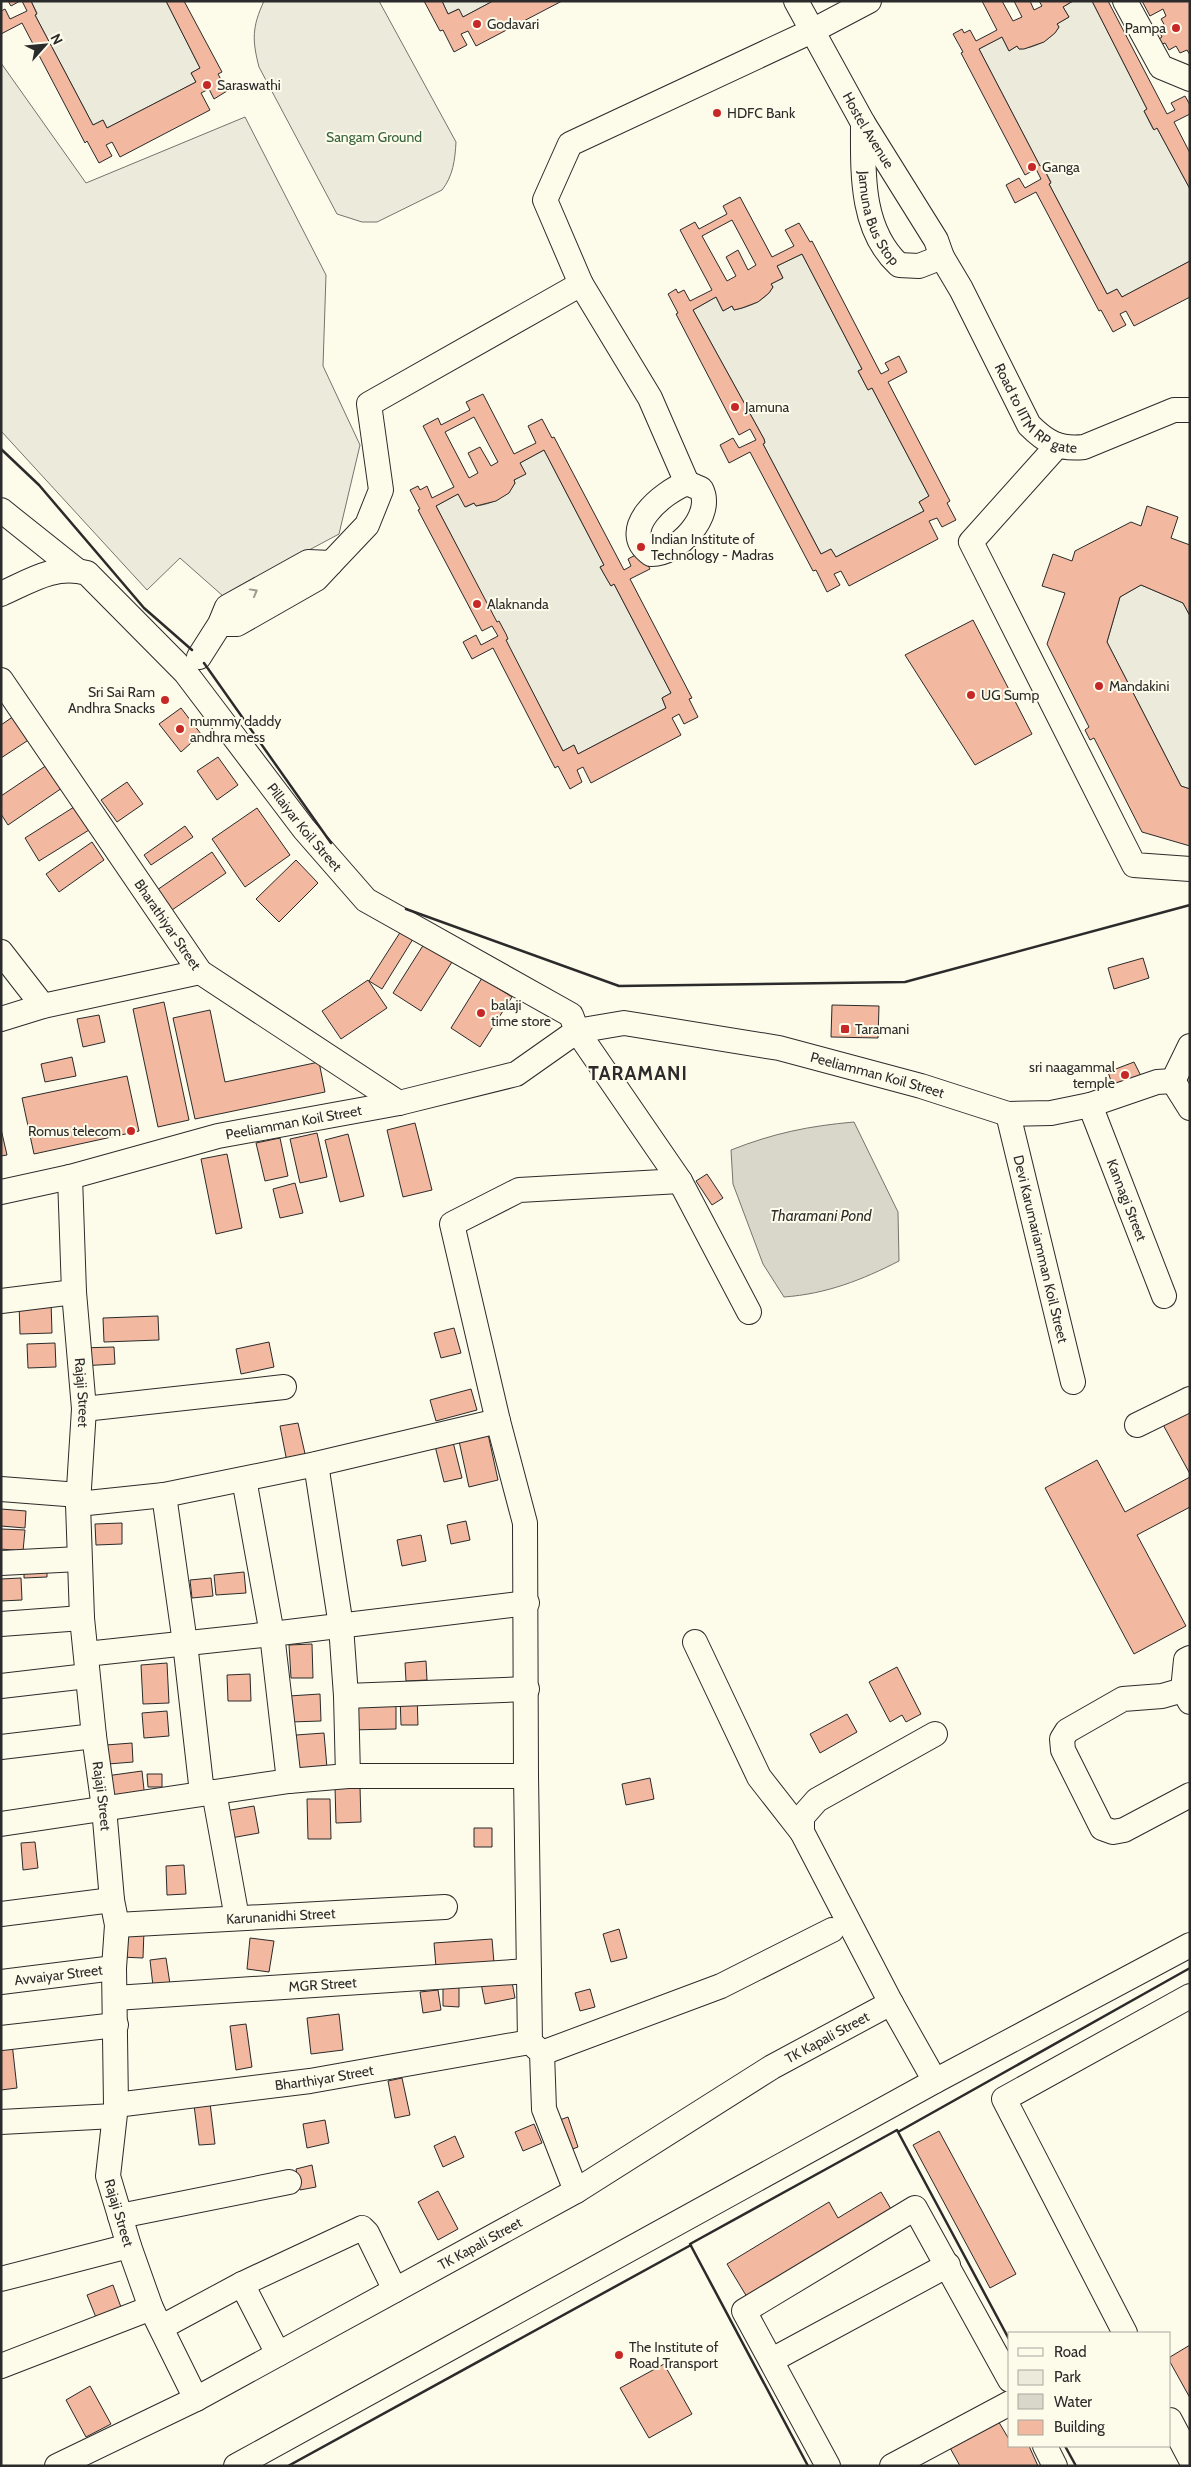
<svg xmlns="http://www.w3.org/2000/svg" width="1191" height="2467" font-family="Cabin,sans-serif">
<rect width="100%" height="100%" fill="#fdfbea"/>
<path fill="#ecebdb" stroke="#74746e" d="M31 1H166L200 68 191 73 196 82 107 128 103 120 93 125 35 15 37 13Z
M264 1H379L456 142C455 160 453 176 442 190L377 222H362L337 214 259 67C252 40 252 27 264 1Z
M442 1H493L463 17 458 9 448 14Z
M1073 1H1092L1147 109 1144 111 1153 129 1157 128 1190 189V261L1122 297 1117 289 1107 294 1049 184 1051 182 1042 165 1040 166 979 49 1002 37 1009 51 1017 46 1019 49C1035 48 1051 40 1059 27L1057 24 1069 17 1063 7Z
M1 63 86 183 245 117 326 275 323 366 360 445 339 534 223 596 180 558 147 590 1 431Z
M802 254 862 369 858 371 868 390 872 388 929 496 919 502 924 511 836 557 831 549 821 554 763 444 765 442 764 439 693 310 716 297 723 311 732 306 734 310C749 307 765 301 773 287L771 284 783 278 777 266Z
M544 450 604 565 600 567 611 586 614 584 671 693 662 698 666 708 578 754 574 745 563 751 436 506 458 494 466 507 474 503 476 506C492 504 507 497 515 483L514 480 525 474 520 463Z
M1141 585 1183 603 1190 616V789L1181 786 1107 642 1120 597Z"/>
<path fill="#d8d7c9" stroke="#74746e" d="M854 1122 898 1212 899 1261C862 1280 826 1294 784 1297L763 1264 733 1184 731 1150C774 1133 809 1126 854 1122Z"/>
<path fill="#f2b8a0" stroke="#2b2b2b" fill-rule="evenodd" d="M8 1H20L11 6Z
M22 1H31L37 14 35 15 93 125 103 120 107 128 196 82 191 73 200 68 166 1H184L222 72 218 74 227 91 214 99 209 89 201 93 210 110 120 157 112 142 106 145 112 156 99 163 87 141 85 143 22 23 1 34V11L5 9 10 19 27 11Z
M424 1H442L448 14 459 9 463 17 493 1H562L476 46 468 31 461 34 467 45 454 52 443 30 440 31Z
M982 1H1002L1013 21 1022 17 1014 1H1030L1034 10 1042 6 1039 1H1073L1063 7 1069 17 1057 24 1059 27 1055 33 1044 42 1024 49H1019L1017 46 1009 51 1002 37 979 49 1040 166 1042 165 1051 183 1049 184 1107 294 1117 289 1122 297 1190 261V297L1134 326 1126 311 1120 314 1126 325 1113 332 1101 310 1099 311 1036 192 1015 203 1006 185 1019 178 1025 188 1041 179 1036 169 1025 175 961 53 963 52 953 34 962 29 964 33 970 30 976 41 997 30Z
M1092 1H1108L1167 114 1175 110 1171 103 1185 96 1190 105V114L1174 122 1190 153V189L1157 128 1154 130 1144 111 1147 109Z
M1142 1H1190V55L1187 50 1180 53 1176 46 1169 50 1165 43 1162 44 1159 39 1162 37 1158 29 1165 26 1161 19 1166 16 1163 9 1150 16Z
M740 197 772 257 794 246 785 230 799 223 810 242 812 241 881 374 889 370 885 363 899 356 907 372 888 382 950 501 947 503 956 520 942 527 937 518 929 521 938 539 849 586 841 571 834 574 840 585 827 592 816 570 813 571 750 452 729 463 720 445 733 438 739 448 756 440 750 429 739 435 676 314 678 313 668 294 676 289 678 293 684 290 690 301 712 290 680 230 695 222 699 229 727 214 723 206ZM732 220 756 265 748 270 738 250 726 257 736 276 727 281 702 236ZM802 254 862 369 858 371 868 390 872 388 929 496 919 502 924 511 836 557 831 549 821 554 763 444 765 443 764 439 693 310 716 297 723 311 732 306 734 310 742 308 758 302 769 293 773 287 771 284 783 278 777 266Z
M483 394 514 454 536 443 528 426 542 419 552 438 554 437 624 570 631 566 628 559 641 552 650 569 630 579 692 698 689 699 698 717 684 724 679 714 672 718 681 735 591 783 583 767 577 770 582 782 570 789 558 766 555 768 493 648 472 659 463 642 476 635 481 645 498 636 492 626 482 631 418 510 420 509 410 490 418 486 420 490 427 486 432 498 454 487 423 426 438 418 441 425 470 410 466 402ZM474 417 498 462 491 466 480 447 468 453 478 473 469 478 445 432ZM544 450 604 565 600 567 608 581 611 586 614 584 671 693 662 698 666 708 578 754 574 745 563 751 506 640 508 639 506 634 499 621 497 622 436 506 458 494 465 507 474 503 476 506 496 501 509 493 515 483 514 480 526 474 520 463Z
M1147 506 1178 517 1171 538 1190 545V616L1183 603 1141 585 1120 597 1107 642 1181 786 1190 789V846L1142 832 1094 738 1090 740 1085 730 1089 727 1047 644 1065 593 1042 586 1053 554 1072 561 1075 551 1131 522 1141 526Z
M973 620 1032 734 975 765 905 655Z
M181 708 201 734 181 752 159 724Z
M14 716 30 739 1 758V725Z
M218 757 238 785 217 800 197 771Z
M47 765 62 788 8 825 1 814V796Z
M127 782 143 804 117 822 101 800Z
M74 807 89 830 39 861 25 838Z
M257 808 290 855 245 887 212 839Z
M185 826 193 837 151 865 144 855Z
M92 842 104 860 59 892 46 874Z
M212 852 226 873 172 910 157 890Z
M296 860 318 883 279 922 256 899Z
M401 931 413 939 382 989 369 981Z
M424 944 452 962 421 1011 393 993Z
M1143 958 1149 978 1114 989 1108 968Z
M482 978 512 997 480 1047 451 1028Z
M368 980 387 1008 341 1039 322 1011Z
M164 1002 189 1120 158 1127 133 1009Z
M832 1005 879 1006 878 1038 831 1037Z
M210 1010 225 1082 319 1062 325 1092 195 1119 173 1018Z
M99 1015 105 1042 83 1047 77 1019Z
M72 1057 76 1076 45 1082 41 1064Z
M1134 1062 1142 1078 1114 1090 1108 1072Z
M127 1076 139 1131 34 1154 22 1098Z
M415 1123 432 1190 403 1197 387 1130Z
M1 1129 7 1155 1 1156Z
M317 1133 327 1177 300 1183 290 1139Z
M348 1134 364 1196 340 1202 325 1140Z
M280 1138 288 1176 265 1181 256 1143Z
M227 1154 242 1228 216 1234 201 1159Z
M707 1174 723 1198 712 1205 696 1181Z
M295 1183 303 1213 280 1218 273 1189Z
M51 1301 52 1333 20 1334 19 1303Z
M158 1316 159 1340 104 1342 103 1318Z
M454 1328 461 1353 441 1358 434 1333Z
M269 1342 274 1367 241 1374 236 1349Z
M55 1343 56 1367 28 1368 27 1344Z
M114 1347 115 1364 81 1366 80 1348Z
M471 1389 477 1410 436 1421 430 1400Z
M1190 1406V1474L1161 1421Z
M298 1423 306 1458 287 1462 280 1426Z
M488 1434 498 1480 469 1487 459 1441Z
M452 1438 462 1478 444 1482 434 1442Z
M1097 1460 1125 1512 1190 1477V1507L1137 1535 1186 1626 1134 1654 1045 1488Z
M1 1509 26 1511 25 1528 1 1526Z
M466 1521 470 1540 451 1544 447 1525Z
M122 1523V1544L96 1545 95 1524Z
M1 1529 25 1530 23 1551 1 1549Z
M421 1535 426 1561 402 1566 397 1540Z
M47 1567V1577L24 1578V1568Z
M244 1572 246 1593 216 1595 214 1575Z
M21 1578 22 1600 1 1601V1579Z
M211 1578 213 1596 192 1598 190 1580Z
M312 1644 313 1678H291L289 1645Z
M426 1661 427 1680 406 1681 405 1663Z
M167 1663 169 1703 143 1704 141 1665Z
M897 1667 921 1714 906 1722 902 1715 890 1722 869 1682Z
M250 1674 251 1701H228L227 1675Z
M320 1694 321 1721 290 1722 289 1696Z
M417 1695 418 1725H401L400 1696Z
M349 1702H396V1729L349 1730Z
M167 1711 169 1736 144 1738 142 1713Z
M847 1714 857 1732 820 1753 810 1734Z
M324 1733 327 1768 299 1770 296 1735Z
M132 1743 133 1762 108 1764 106 1745Z
M142 1771 145 1799 109 1804 106 1776Z
M147 1774H162V1787H148Z
M650 1778 654 1799 626 1805 622 1784Z
M335 1787H360L361 1822 336 1823Z
M307 1799H330L331 1839H308Z
M254 1806 259 1833 231 1838 225 1811Z
M474 1828H492V1847H474Z
M35 1842 38 1868 23 1870 21 1843Z
M184 1865 186 1894 167 1895 166 1866Z
M121 1929 144 1930 143 1958 120 1957Z
M619 1929 627 1958 611 1962 603 1934Z
M250 1938 274 1941 269 1972 247 1969Z
M492 1939 494 1963 436 1967 434 1943Z
M166 1958 170 1984 153 1986 150 1960Z
M511 1977 515 1998 485 2004 481 1983Z
M443 1983 459 1984V2007L443 2006Z
M590 1989 595 2007 580 2011 575 1993Z
M438 1990 441 2010 423 2013 420 1992Z
M339 2014 343 2050 311 2054 307 2018Z
M246 2024 252 2067 236 2070 230 2026Z
M12 2043 17 2088 1 2090V2044Z
M402 2078 410 2115 395 2118 388 2081Z
M210 2103 215 2144 199 2145 194 2105Z
M568 2117 578 2147 564 2152 554 2122Z
M325 2120 329 2143 307 2148 303 2124Z
M534 2124 542 2143 523 2151 515 2132Z
M939 2131 1016 2274 990 2288 913 2145Z
M455 2136 464 2157 443 2167 434 2146Z
M312 2165 316 2187 300 2190 296 2169Z
M438 2191 458 2229 438 2240 418 2202Z
M881 2192 891 2209 747 2297 727 2264 829 2202 838 2218Z
M113 2285 122 2310 97 2320 87 2295Z
M1190 2345V2398L1170 2362V2357Z
M664 2364 692 2414 649 2438 620 2388Z
M90 2386 111 2424 86 2437 66 2400Z
M997 2419 1010 2441V2446H1029L1038 2466H960L949 2446Z"/>
<g fill="none" stroke-linecap="round" stroke-linejoin="round">
<g stroke="#2b2b2b" stroke-width="26">
<g id="minor">
<path id="s1" d="M796 1 863 123 936 240 942 257 961 289 1029 425C1046 442 1059 450 1084 447L1174 410H1190"/>
<path d="M1125 1 1161 67 1190 79"/>
<path id="s2" d="M863 123C863 171 860 229 899 265L919 266 942 257"/>
<path d="M1057 446 971 542 1134 865 1190 869"/>
<path d="M687 483 650 398 581 284 545 200 570 144 812 31 869 1"/>
<path d="M687 483 701 489C715 515 677 555 651 554 616 530 663 492 687 483Z"/>
<path d="M1 510 75 569"/>
<path d="M331 563 367 525 381 490 369 404 581 284"/>
<path id="s3" d="M1 594C30 581 55 564 87 573L185 672 304 829 366 900 571 1015 577 1031 680 1181 749 1312"/>
<path d="M199 657 220 624 227 607 308 562 331 563 316 579 237 624H220"/>
<path id="s4" d="M1 680 200 972 399 1103"/>
<path d="M1 952 43 1006"/>
<path d="M1 1019 43 1006 200 972"/>
<path d="M1173 1081 1190 1046"/>
<path d="M1173 1081 1190 1108"/>
<path id="s5" d="M1090 1105 1164 1296"/>
<path id="s6" d="M1008 1114 1073 1382"/>
<path id="s7" d="M70 1177 74 1292 84 1409 78 1504 82 1618 94 1736 104 1808 112 1900 117 1925 114 1968 116 2105 108 2176 129 2246 151 2308 196 2399"/>
<path id="s8" d="M1 1192 70 1177 218 1136 399 1103 516 1074 577 1031 624 1023 779 1048 921 1086 1008 1114 1051 1113 1090 1105 1157 1082 1173 1081"/>
<path d="M1 1301 74 1292"/>
<path d="M84 1409 284 1387"/>
<path d="M1137 1425 1190 1399"/>
<path d="M316 1464 341 1626 346 1696 348 1776"/>
<path d="M244 1479 272 1634 289 1781"/>
<path d="M1 1489 79 1495"/>
<path d="M164 1495 185 1643 202 1793"/>
<path d="M78 1504 164 1495 316 1464 498 1421"/>
<path d="M1 1563 79 1559"/>
<path d="M1 1624 82 1618"/>
<path d="M695 1642 759 1777 802 1832"/>
<path d="M86 1654 272 1634 527 1603"/>
<path d="M1190 1658 1186 1660 1183 1690 1190 1702"/>
<path d="M1 1686 87 1676"/>
<path d="M1183 1690 1162 1696 1123 1699 1067 1731 1062 1739 1063 1750 1102 1828 1113 1832 1124 1830 1190 1795"/>
<path d="M346 1696 527 1689"/>
<path d="M1 1747 94 1736"/>
<path d="M214 1792 237 1918"/>
<path d="M1 1824 289 1781 348 1776H526"/>
<path d="M1 1914 112 1900"/>
<path id="s9" d="M117 1925 445 1907"/>
<path id="s10" d="M1 1982 114 1968"/>
<path id="s11" d="M115 1998 529 1971"/>
<path d="M1 2038 116 2025"/>
<path d="M542 2053 721 1986 832 1930"/>
<path d="M935 2081 891 2003 802 1832V1817L817 1800 935 1734"/>
<path id="s12" d="M116 2105 310 2081 530 2042"/>
<path d="M1 2122 114 2116"/>
<path d="M576 2191 544 2109 542 2053 530 2042 526 1776 525 1523 498 1421 452 1224 519 1190 680 1181"/>
<path d="M120 2216 289 2182"/>
<path d="M1 2279 129 2246"/>
<path d="M242 2284 278 2354"/>
<path d="M162 2327 242 2284 362 2228 367 2233 395 2290"/>
<path d="M1125 2333 1004 2099 1190 1996"/>
<path d="M772 2360 948 2265"/>
<path d="M1 2366 151 2308"/>
<path d="M1170 2420 1190 2458"/>
<path d="M1045 2446 1055 2466"/>
<path id="s13" d="M57 2466 196 2399 576 2191 772 2067 891 2003"/>
<path d="M236 2466 935 2081 1190 1945"/>
<path d="M828 2466 744 2311 915 2208 1010 2380"/>
<path d="M892 2466 1010 2403"/>
</g>
</g>
<use href="#minor" stroke="#fdfbea" stroke-width="24"/>
<path stroke="#2b2b2b" stroke-width="2.5" d="M1 449 39 485 144 608 192 650
M204 663 331 843
M406 909 619 986 905 982 1190 905
M898 2132 1190 1968
M1065 2446 1076 2466
M288 2466 691 2245
M808 2466 690 2244 897 2130 1010 2341"/>
</g>
<defs><path id="oneway-chevron" d="M-2-3.5L2.5 0L-2 3.5" fill="none" stroke-width="1.6" stroke-linecap="round" stroke-linejoin="round" transform="scale(1.25)"/></defs>
<use stroke="#9e9d94" href="#oneway-chevron" transform="translate(254 592) rotate(-29)"/>
<g fill="#c62828" stroke="#fdfbea" stroke-width="2">
<circle cx="477" cy="24" r="5"/>
<circle cx="1176" cy="28" r="5"/>
<circle cx="207" cy="85" r="5"/>
<circle cx="717" cy="113" r="5"/>
<circle cx="1032" cy="167" r="5"/>
<circle cx="735" cy="407" r="5"/>
<circle cx="641" cy="547" r="5"/>
<circle cx="477" cy="604" r="5"/>
<circle cx="1099" cy="686" r="5"/>
<circle cx="971" cy="695" r="5"/>
<circle cx="165" cy="700" r="5"/>
<circle cx="180" cy="729" r="5"/>
<circle cx="481" cy="1013" r="5"/>
<rect x="840" y="1024" width="10" height="10" rx="2.5"/>
<circle cx="1125" cy="1075" r="5"/>
<circle cx="131" cy="1131" r="5"/>
<circle cx="619" cy="2355" r="5"/>
</g>
<g text-anchor="middle" dominant-baseline="central" stroke-width="4" stroke-linejoin="round" paint-order="stroke">
<g font-size="14" fill="#2b2b2b" stroke="#fdfbea" text-anchor="start">
<text x="487" y="24">Godavari</text>
<text x="1166" y="28" text-anchor="end">Pampa</text>
<text x="217" y="85">Saraswathi</text>
<text x="727" y="113">HDFC Bank</text>
<text x="1042" y="167">Ganga</text>
<text x="745" y="407">Jamuna</text>
<text x="651" y="539">Indian Institute of<tspan x="651" dy="16">Technology - Madras</tspan></text>
<text x="487" y="604">Alaknanda</text>
<text x="1109" y="686">Mandakini</text>
<text x="155" y="692" text-anchor="end">Sri Sai Ram<tspan x="155" dy="16">Andhra Snacks</tspan></text>
<text x="981" y="695">UG Sump</text>
<text x="190" y="721">mummy daddy<tspan x="190" dy="16">andhra mess</tspan></text>
<text x="491" y="1005">balaji<tspan x="491" dy="16">time store</tspan></text>
<text x="855" y="1029">Taramani</text>
<text x="1115" y="1067" text-anchor="end">sri naagammal<tspan x="1115" dy="16">temple</tspan></text>
<text x="121" y="1131" text-anchor="end">Romus telecom</text>
<text x="629" y="2347">The Institute of<tspan x="629" dy="16">Road Transport</tspan></text>
</g>
<g font-size="14" fill="#2b2b2b" stroke="#fdfbea">
<text stroke="none"><textPath href="#s1" startOffset="148">Hostel Avenue</textPath></text>
<text stroke="none"><textPath href="#s2" startOffset="98">Jamuna Bus Stop</textPath></text>
<text stroke="none"><textPath href="#s1" startOffset="478">Road to IITM RP gate</textPath></text>
<text stroke="none"><textPath href="#s3" startOffset="426">Pillaiyar Koil Street</textPath></text>
<text stroke="none"><textPath href="#s4" startOffset="296">Bharathiyar Street</textPath></text>
<text stroke="none"><textPath href="#s8" startOffset="910">Peeliamman Koil Street</textPath></text>
<text stroke="none"><textPath href="#s8" startOffset="301">Peeliamman Koil Street</textPath></text>
<text stroke="none"><textPath href="#s5" startOffset="102">Kannagi Street</textPath></text>
<text stroke="none"><textPath href="#s6" startOffset="139">Devi Karumariamman Koil Street</textPath></text>
<text stroke="none"><textPath href="#s7" startOffset="216">Rajaji Street</textPath></text>
<text stroke="none"><textPath href="#s7" startOffset="621">Rajaji Street</textPath></text>
<text stroke="none"><textPath href="#s9" startOffset="164">Karunanidhi Street</textPath></text>
<text stroke="none"><textPath href="#s10" startOffset="58">Avvaiyar Street</textPath></text>
<text stroke="none"><textPath href="#s11" startOffset="208">MGR Street</textPath></text>
<text stroke="none"><textPath href="#s13" startOffset="882">TK Kapali Street</textPath></text>
<text stroke="none"><textPath href="#s12" startOffset="210">Bharthiyar Street</textPath></text>
<text stroke="none"><textPath href="#s7" startOffset="1041">Rajaji Street</textPath></text>
<text stroke="none"><textPath href="#s13" startOffset="478">TK Kapali Street</textPath></text>
</g>
<g font-size="14" fill="#34623c" stroke="#fdfbea">
<text x="374" y="137">Sangam Ground</text>
</g>
<g font-size="15" font-style="italic" fill="#2b2b2b" stroke="#fdfbea">
<text x="821" y="1216">Tharamani Pond</text>
</g>
<g font-size="19" font-weight="bold" letter-spacing="1" fill="#2b2b2b" stroke="#fdfbea">
<text x="638" y="1073">TARAMANI</text>
</g>
</g>
<rect width="1191" height="2467" fill="none" stroke="#2b2b2b" stroke-width="5"/>
<rect x="1008" y="2332" width="162" height="115" fill="#fdfbea" stroke="#a9a89e"/>
<rect x="1018" y="2348" width="25" height="8" fill="#fdfbea" stroke="#a9a89e"/>
<text x="1054" y="2357" font-size="15" fill="#2b2b2b">Road</text>
<rect x="1018" y="2370" width="25" height="15" fill="#ecebdb" stroke="#a9a89e"/>
<text x="1054" y="2382" font-size="15" fill="#2b2b2b">Park</text>
<rect x="1018" y="2394" width="25" height="15" fill="#d8d7c9" stroke="#a9a89e"/>
<text x="1054" y="2407" font-size="15" fill="#2b2b2b">Water</text>
<rect x="1018" y="2420" width="25" height="15" fill="#f2b8a0" stroke="#a9a89e"/>
<text x="1054" y="2432" font-size="15" fill="#2b2b2b">Building</text>
<g transform="translate(45 45) rotate(63)" stroke="#fdfbea" stroke-width="4" paint-order="stroke">
<path d="M0-4L9 19L0 12L-9 19Z" fill="#2b2b2b"/>
<text y="-8" font-size="14" font-weight="bold" text-anchor="middle" fill="#2b2b2b">N</text>
</g>
</svg>
